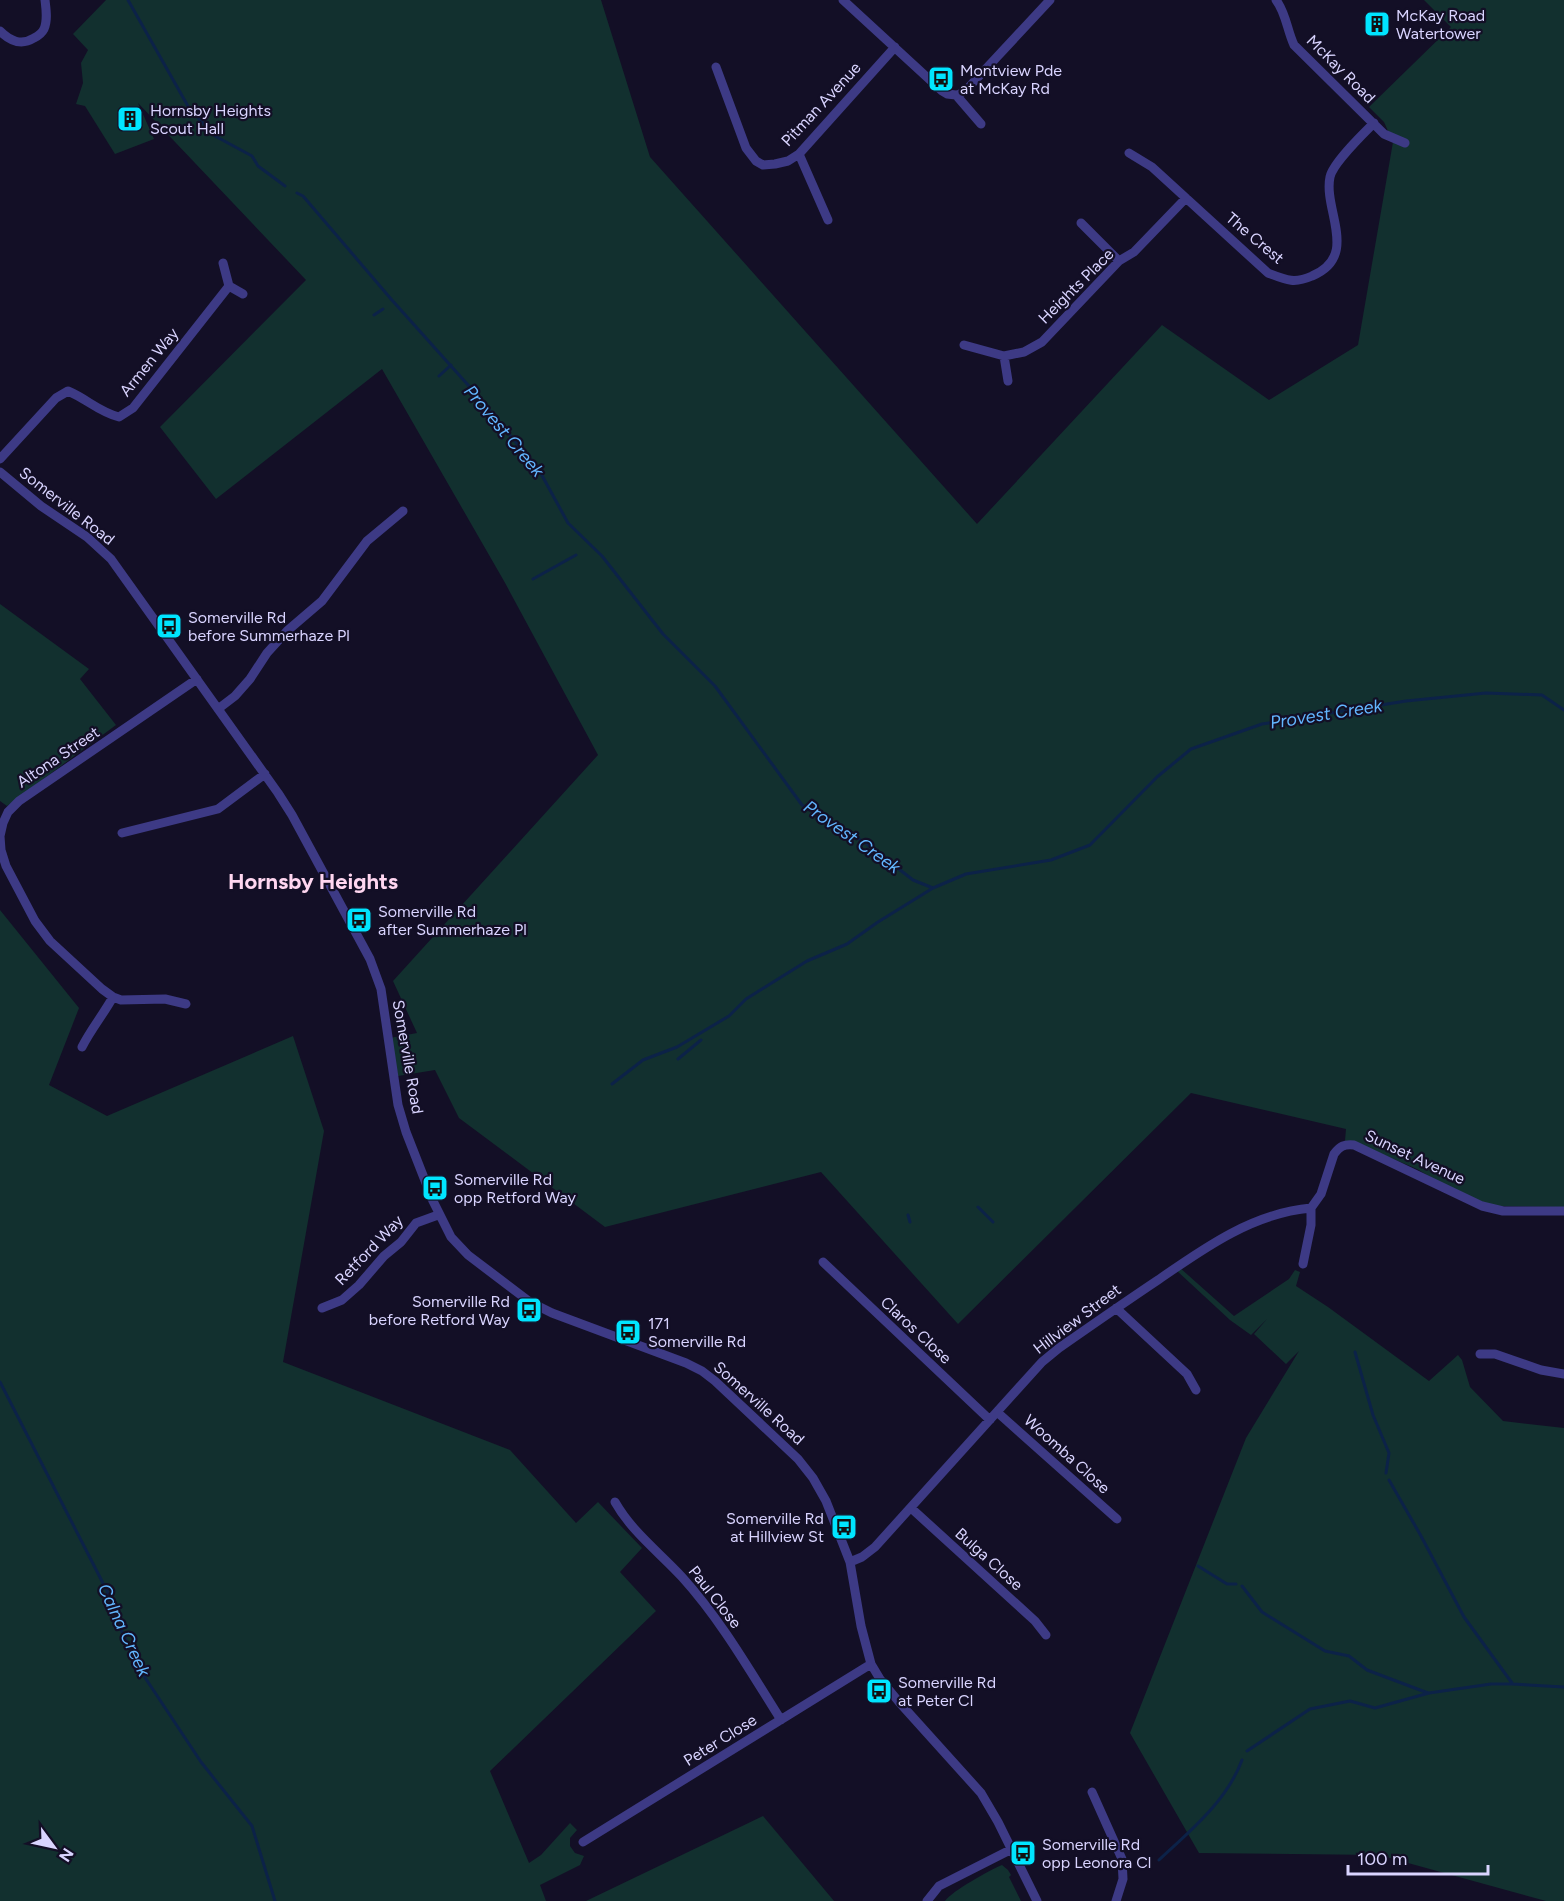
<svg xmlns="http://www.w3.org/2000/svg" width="1564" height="1901" font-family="Figtree,sans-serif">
<rect width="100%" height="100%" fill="#130f26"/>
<path fill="#12302f" d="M106 0H601L650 157 977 524 1162 325 1269 400 1358 345 1393 142 1384 122 1369 107 1451 27 1424 0H1564V1207L1490 1206 1467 1199 1417 1169 1353 1142 1345 1141 1346 1129 1191 1093 958 1324 821 1172 605 1227 459 1118 435 1070 398 1076 390 1038 417 1033 393 981 598 755 504 581 382 369 216 499 160 427 306 280 138 103 154 139 115 154 85 106 76 104 83 83 81 63 88 50 73 34Z
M0 604 89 669 80 679 116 725 7 806 0 801Z
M0 910 79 1008 49 1085 107 1116 293 1036 324 1131 283 1362 510 1450 576 1523 598 1502 642 1548 620 1572 656 1611 490 1771 529 1863 541 1855 570 1823 577 1830 570 1838V1846L575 1853 584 1856 580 1865 540 1885 546 1901H0Z
M1179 1267 1234 1316 1289 1279 1295 1270 1300 1272 1296 1286 1328 1307 1429 1381 1458 1355 1462 1360 1470 1387 1503 1421 1564 1428V1901H1546L1379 1855 1199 1853 1130 1733 1246 1438 1299 1351 1286 1364 1254 1334 1267 1319 1251 1335 1230 1320 1176 1270Z
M763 1816 834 1901H586Z
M1002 1865 1008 1870 1011 1875 1009 1877 1021 1901H945C952 1891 990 1870 1002 1865Z"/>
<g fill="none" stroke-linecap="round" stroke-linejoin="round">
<path stroke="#0c2248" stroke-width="3" d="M128 0 189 108 215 136 252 156 258 166 285 186
M297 193 303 196 391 299 468 385 539 470 568 523 602 556 663 634 715 686 802 805 864 842 913 880 933 888 966 874 1051 860 1090 845 1157 777 1191 749 1262 724 1406 701 1486 693 1542 695 1564 710
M374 315 383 309
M439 376 451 365
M533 579 576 555
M678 1059 701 1040
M612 1084 643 1060 677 1047 729 1016 746 999 807 961 847 944 878 922 933 888
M978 1207 993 1222
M908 1215 910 1222
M1355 1352 1373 1415 1389 1453 1386 1473
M0 1382 107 1591 122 1632 142 1673 201 1762 252 1826 275 1901
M1389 1480 1421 1536 1464 1617 1512 1683
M1198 1566 1227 1584H1236
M1242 1586 1262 1612 1325 1651 1349 1656 1367 1670 1428 1693
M1247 1751 1310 1709 1350 1701 1375 1708 1429 1693 1491 1684H1512L1564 1687
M1159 1860C1190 1831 1227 1801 1242 1760"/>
<path stroke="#3d3a85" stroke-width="9" d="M843 0 942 91 947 94 956 95 981 124
M1276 0C1286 13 1287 30 1294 45L1384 134 1405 143
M0 31C10 41 21 46 34 38 38 36 42 33 44 29 48 20 46 9 45 0
M716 67 746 148 756 161 763 165 775 164 788 161 799 154 895 47
M956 95 960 94 968 88 1050 0
M1129 153 1152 167 1268 273C1286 280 1294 284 1312 276 1360 256 1323 210 1330 177 1333 163 1363 134 1374 123
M799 154 828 220
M1081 223 1119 261
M229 286 243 294
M964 345 1004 356
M1008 381 1004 356 1024 352 1042 342 1119 261 1134 252 1186 198
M0 459 56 398 68 391C87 399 99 412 119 417L133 408 229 286 223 263
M0 472 41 506 87 537 111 559 278 793 292 815 370 959 381 989 398 1105 406 1132 433 1201 451 1237 468 1255 530 1302 552 1313 686 1363 702 1371 715 1381 798 1459 813 1478 826 1501 850 1562 861 1626 871 1664 880 1679 899 1702 981 1793 998 1822 1037 1901
M218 709 235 696 250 679 267 653 287 631 322 601 367 541 403 511
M122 833 218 809 265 774
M186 1004 165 999 121 1000 113 997 102 989 50 941 35 921 6 866 1 850 0 836 3 823 8 812 19 801 197 679
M82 1047C91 1029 103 1015 113 997
M823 1262 990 1420
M1303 1264 1311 1225V1208L1321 1194 1334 1154C1340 1146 1344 1144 1354 1145L1482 1206 1503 1211H1564
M322 1308 342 1300 359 1285 384 1256 401 1242 416 1223 438 1215
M1116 1308 1187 1374 1196 1390
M1480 1354H1495L1541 1370 1564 1374
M997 1412 1117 1519
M615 1502C632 1532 659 1552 682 1577 721 1620 750 1671 781 1720
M911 1508 1035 1621 1046 1635
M850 1562 862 1557 875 1547 1042 1362 1059 1348C1092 1325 1125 1302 1158 1280 1204 1248 1253 1213 1311 1208
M1092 1792 1122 1859 1123 1879 1116 1901
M583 1842 871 1664
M927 1901 939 1886 1012 1849"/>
</g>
<defs>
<g id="building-square" transform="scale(1.35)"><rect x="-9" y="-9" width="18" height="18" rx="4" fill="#00e5ff" stroke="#130f26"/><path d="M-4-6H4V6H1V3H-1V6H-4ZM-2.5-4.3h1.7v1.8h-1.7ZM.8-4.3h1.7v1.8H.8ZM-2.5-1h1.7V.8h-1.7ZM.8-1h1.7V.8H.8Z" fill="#111"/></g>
<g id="bus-square" transform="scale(1.35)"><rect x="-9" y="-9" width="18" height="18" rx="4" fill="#00e5ff" stroke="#130f26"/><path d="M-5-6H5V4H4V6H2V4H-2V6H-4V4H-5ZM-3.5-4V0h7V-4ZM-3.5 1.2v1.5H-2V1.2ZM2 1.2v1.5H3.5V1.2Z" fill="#111"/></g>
</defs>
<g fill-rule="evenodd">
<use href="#building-square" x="1377" y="24"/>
<use href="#bus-square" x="941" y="79"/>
<use href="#building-square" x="130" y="119"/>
<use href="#bus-square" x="169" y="626"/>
<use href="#bus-square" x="359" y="920"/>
<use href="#bus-square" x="435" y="1188"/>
<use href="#bus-square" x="529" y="1310"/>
<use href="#bus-square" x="628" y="1332"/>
<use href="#bus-square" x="844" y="1527"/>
<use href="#bus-square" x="879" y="1691"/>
<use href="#bus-square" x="1023" y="1853"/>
</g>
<g text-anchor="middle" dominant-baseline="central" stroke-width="4.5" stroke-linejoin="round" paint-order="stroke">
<g font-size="16" fill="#d9d4ff" stroke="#130f26" text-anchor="start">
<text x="1396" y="15">McKay Road<tspan x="1396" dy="18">Watertower</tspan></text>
<text x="960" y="70">Montview Pde<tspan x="960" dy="18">at McKay Rd</tspan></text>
<text x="150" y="110">Hornsby Heights<tspan x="150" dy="18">Scout Hall</tspan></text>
<text x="188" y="617">Somerville Rd<tspan x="188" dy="18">before Summerhaze Pl</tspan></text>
<text x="378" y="911">Somerville Rd<tspan x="378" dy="18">after Summerhaze Pl</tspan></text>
<text x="454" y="1179">Somerville Rd<tspan x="454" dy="18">opp Retford Way</tspan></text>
<text x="510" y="1301" text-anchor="end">Somerville Rd<tspan x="510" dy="18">before Retford Way</tspan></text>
<text x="648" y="1323">171<tspan x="648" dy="18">Somerville Rd</tspan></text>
<text x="824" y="1518" text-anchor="end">Somerville Rd<tspan x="824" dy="18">at Hillview St</tspan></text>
<text x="898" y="1682">Somerville Rd<tspan x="898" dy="18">at Peter Cl</tspan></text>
<text x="1042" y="1844">Somerville Rd<tspan x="1042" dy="18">opp Leonora Cl</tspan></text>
</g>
<g font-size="16" fill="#d9d4ff" stroke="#130f26">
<text transform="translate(1341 69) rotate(45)">McKay Road</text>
<text transform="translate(821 104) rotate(-47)">Pitman Avenue</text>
<text transform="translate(1255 238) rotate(40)">The Crest</text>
<text transform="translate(1076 286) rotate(-45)">Heights Place</text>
<text transform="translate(149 362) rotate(-51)">Armen Way</text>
<text transform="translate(67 506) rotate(38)">Somerville Road</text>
<text transform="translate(58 757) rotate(-34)">Altona Street</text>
<text transform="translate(408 1057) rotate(80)">Somerville Road</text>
<text transform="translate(1415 1157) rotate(25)">Sunset Avenue</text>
<text transform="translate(369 1250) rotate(-46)">Retford Way</text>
<text transform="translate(1077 1319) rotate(-37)">Hillview Street</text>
<text transform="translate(916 1330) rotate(43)">Claros Close</text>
<text transform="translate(759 1403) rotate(42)">Somerville Road</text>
<text transform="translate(1067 1454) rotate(42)">Woomba Close</text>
<text transform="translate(989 1559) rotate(42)">Bulga Close</text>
<text transform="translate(715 1597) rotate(52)">Paul Close</text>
<text transform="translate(720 1740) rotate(-32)">Peter Close</text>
</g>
<g font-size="18" font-style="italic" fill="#62b6ff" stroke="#130f26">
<text transform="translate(504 431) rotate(50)">Provest Creek</text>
<text transform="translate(1326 714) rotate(-9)">Provest Creek</text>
<text transform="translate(852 837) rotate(35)">Provest Creek</text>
<text transform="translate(124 1630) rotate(65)">Calna Creek</text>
</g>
<g font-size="22" font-weight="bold" fill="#ffd6f0" stroke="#130f26">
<text x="313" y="881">Hornsby Heights</text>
</g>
</g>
<g transform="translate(54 1847) rotate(123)" stroke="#130f26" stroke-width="4.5" paint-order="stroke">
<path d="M0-4.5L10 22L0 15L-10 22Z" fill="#d9d4ff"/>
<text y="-9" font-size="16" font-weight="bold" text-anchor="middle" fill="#d9d4ff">N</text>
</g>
<path d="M1348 1865v9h140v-9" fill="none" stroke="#d9d4ff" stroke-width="3"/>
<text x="1357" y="1865" font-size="18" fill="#d9d4ff" stroke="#130f26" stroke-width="4.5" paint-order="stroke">100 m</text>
</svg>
